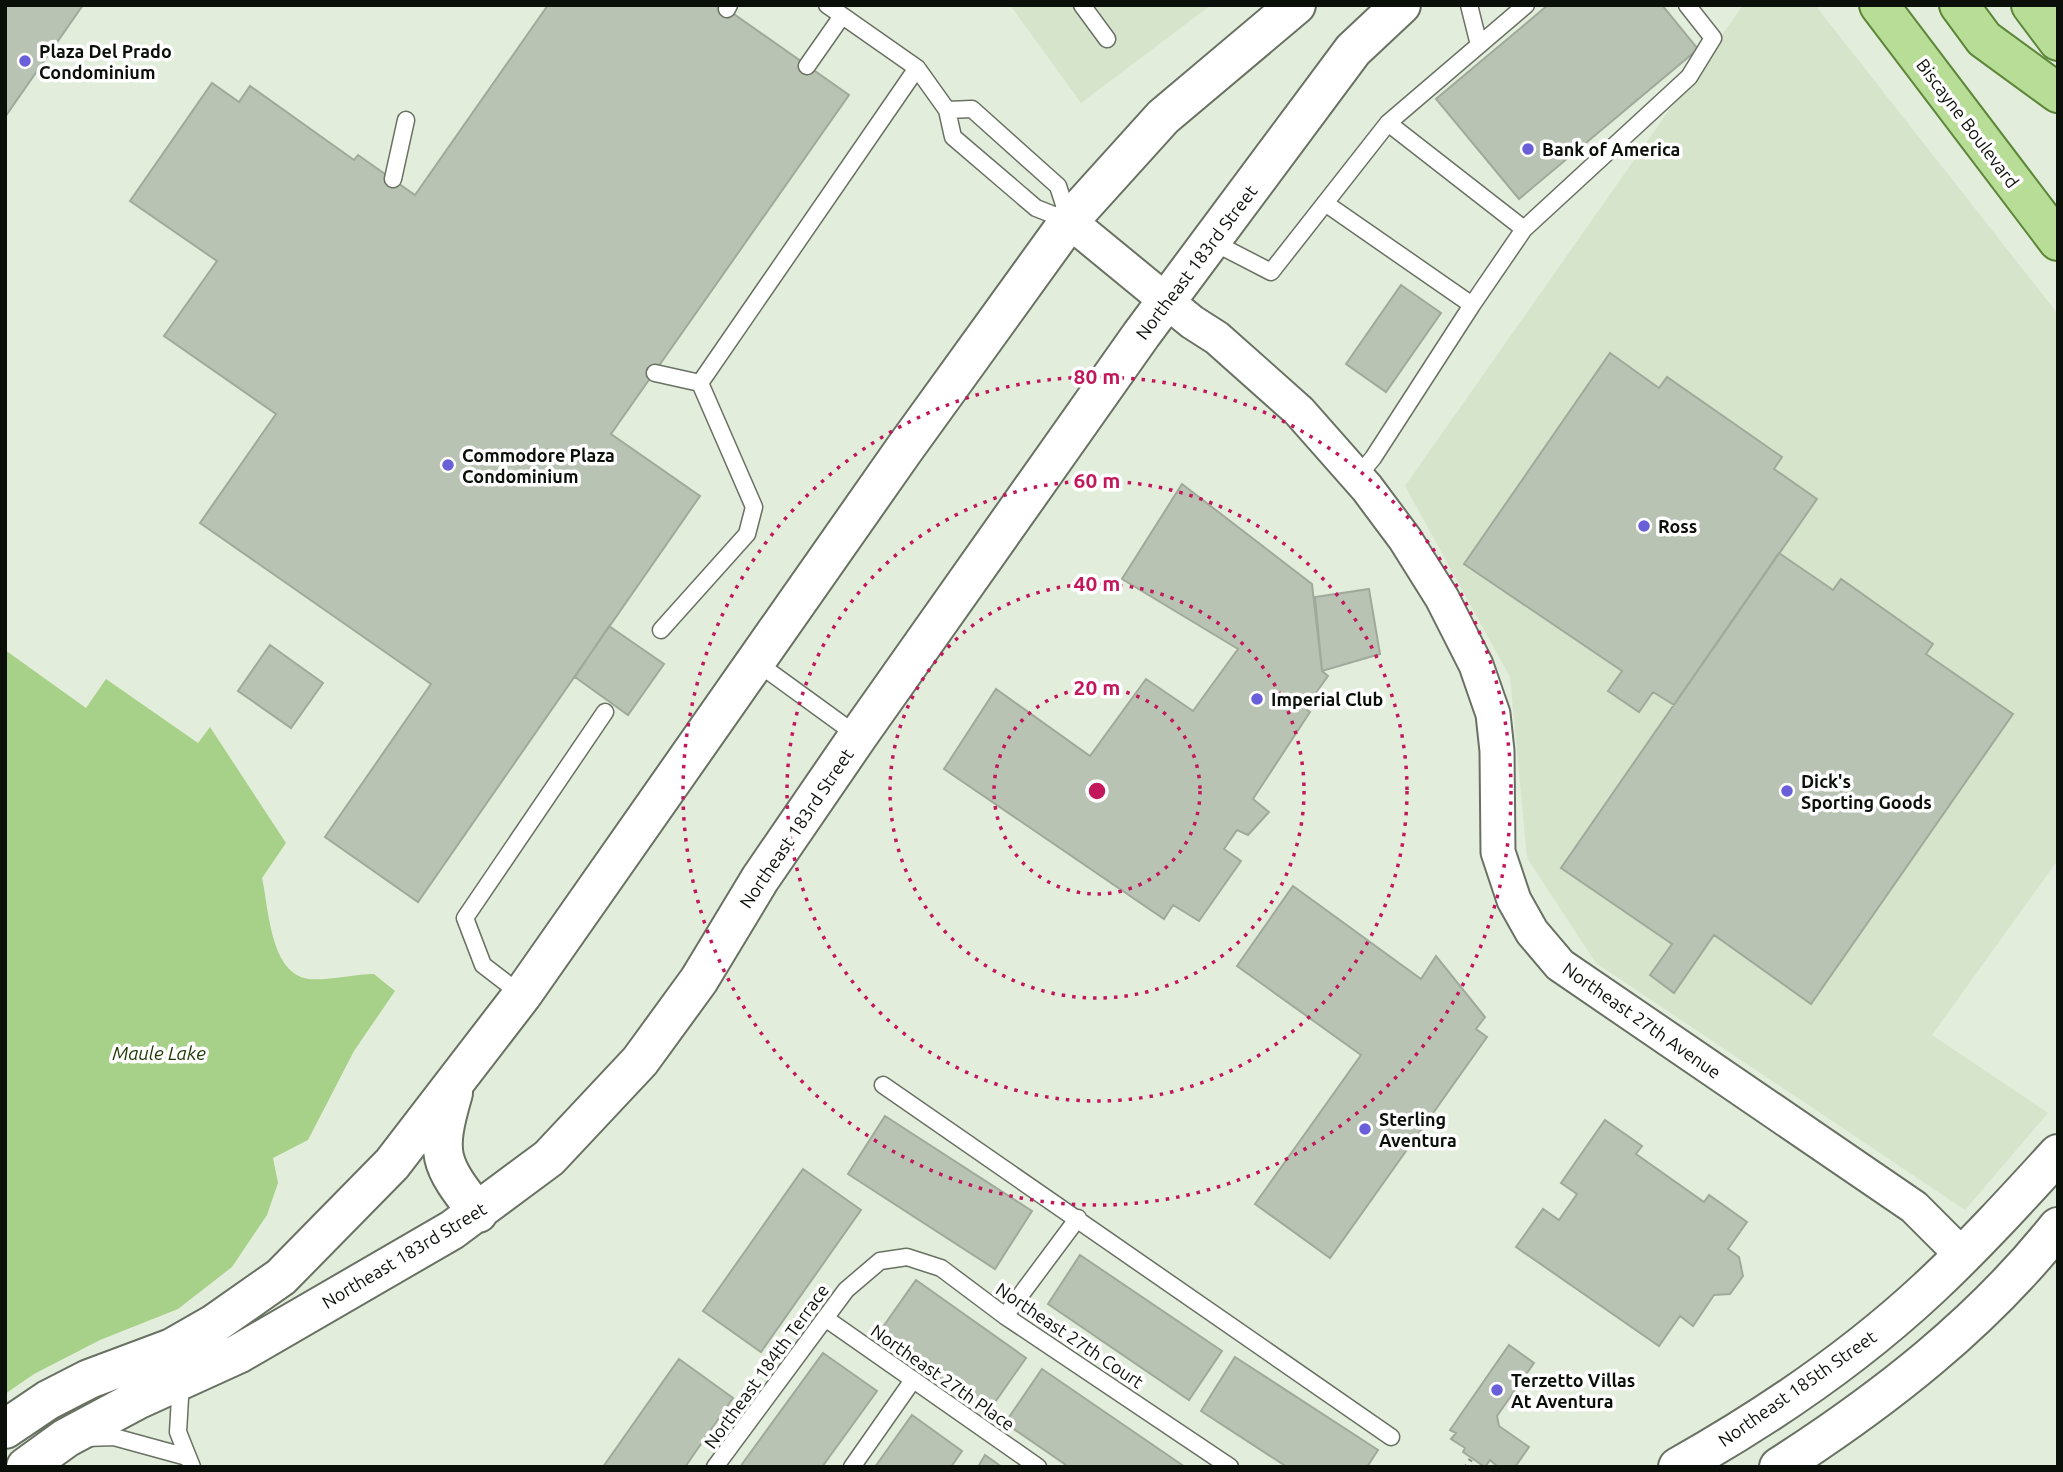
<svg xmlns="http://www.w3.org/2000/svg" width="2063" height="1472" font-family="Ubuntu,sans-serif">
<rect width="100%" height="100%" fill="#e3eddc"/>
<path fill="#d6e4cc" d="M1010 5H1211L1081 103Z
M1743 5H1815L2058 314V860L1932 1035 2048 1113 1965 1210 1596 963 1527 858 1510 677 1405 486Z"/>
<path fill="#a7d088" d="M5 650 86 708 106 679 198 743 210 727 286 843 262 878C269 909 270 974 309 979 325 981 356 974 374 974L395 991 354 1051 308 1140 273 1158 278 1183 267 1215 232 1267 178 1309 100 1340 34 1374 5 1394Z"/>
<path fill="#b9c3b3" stroke="#a1aa9a" stroke-width="2" d="M5 5H83L5 117Z
M548 5H721L849 95 611 434 700 496 418 902 325 837 431 684 200 523 276 414 164 336 217 261 130 201 212 83 239 102 250 86 354 160 358 155 415 195Z
M1548 5H1662L1698 49 1519 199 1436 99Z
M1401 285 1441 313 1386 392 1346 364Z
M1610 353 1659 388 1667 377 1782 457 1774 469 1817 499 1674 705 1653 692 1639 712 1608 691 1622 671 1464 564Z
M1182 484 1312 584 1322 671 1328 676 1305 708 1310 712 1253 799 1269 812 1248 835 1237 830 1224 849 1241 861 1199 921 1173 905 1164 919 944 769 996 689 1090 756 1146 679 1193 711 1238 649 1122 579Z
M1779 553 1833 590 1841 579 1933 644 1926 654 2013 714 1811 1004 1714 935 1674 993 1650 975 1672 944 1561 868Z
M1369 589 1380 654 1322 671 1315 597Z
M609 626 664 664 628 715 575 677Z
M270 645 323 683 291 728 238 691Z
M1293 886 1421 979 1436 956 1485 1017 1476 1029 1487 1037 1330 1258 1255 1204 1361 1055 1237 966Z
M885 1116 1032 1211 995 1269 848 1174Z
M1605 1120 1642 1146 1636 1154 1704 1202 1709 1195 1747 1222 1728 1249 1739 1257 1743 1276 1730 1294 1714 1295 1693 1326 1680 1316 1659 1346 1516 1247 1543 1209 1559 1220 1577 1194 1561 1183Z
M803 1169 861 1210 761 1352 703 1311Z
M1080 1255 1222 1351 1189 1400 1048 1304Z
M916 1280 1026 1358 988 1412 878 1334Z
M1509 1345 1534 1363 1497 1416 1499 1426 1529 1447 1515 1467H1498L1490 1460 1485 1467 1463 1452 1465 1448 1451 1439 1456 1433 1450 1430Z
M823 1353 877 1391 822 1467H740Z
M1235 1357 1378 1450 1367 1467H1287L1201 1411Z
M679 1359 733 1398 685 1467H603Z
M1042 1369 1185 1467H1069L1005 1423Z
M912 1415 962 1451 951 1467H875Z
M985 1455 1002 1467H978Z"/>
<g fill="none" stroke-linecap="round" stroke-linejoin="round">
<g stroke="#687162" stroke-width="19">
<path id="service" d="M827 5 917 68 947 110 953 137 1036 208 1069 221
M1082 5 1107 39
M1469 5 1479 45
M727 9 729 5
M807 66 842 16
M947 110 972 109 1058 186 1069 220
M1388 123 1524 229
M393 179 406 120
M1325 203 1472 305 1524 229 1689 77 1713 38 1687 5
M1211 241 1271 272 1388 123 1526 5
M655 373 700 383
M1357 477 1373 458 1472 305
M661 630 747 534 754 507 700 383 917 68
M756 662 858 736
M522 995 483 965 465 918 605 712
M883 1085 1391 1437
M1005 1316 1078 1218
M825 1318 1038 1467
M181 1381 178 1432 192 1467
M86 1438 114 1437 187 1457
M715 1467 846 1290 880 1261 907 1257 941 1268 1005 1316 1230 1467
M852 1467 913 1380"/>
</g>
<g stroke="#687162" stroke-width="37">
<path id="minor" d="M1069 221 1192 322 1217 338 1299 411 1367 488 1405 539 1442 598 1476 665 1493 714 1497 751 1498 852 1514 900 1532 932 1560 965 1914 1207 1963 1256"/>
</g>
<g stroke="#687162" stroke-width="42">
<path id="tertiary" d="M453 1093C435 1155 439 1163 478 1213
M5 1429 48 1400 89 1379 172 1348 214 1324 281 1277 392 1164 522 995 903 451 1069 221 1163 117 1296 5
M26 1467 66 1438 137 1400 238 1354 452 1230 549 1158 640 1061 699 980 760 879 858 736 1141 335 1353 50 1401 5
M1678 1467C1767 1417 1854 1358 1929 1288 1974 1246 2016 1200 2058 1154
M1779 1467C1883 1400 1981 1324 2058 1227"/>
</g>
<g stroke="#5c8638" stroke-width="42">
<path id="primary" d="M1879 5 2058 241
M1959 5 1984 39 2058 93
M2031 5 2058 41"/>
</g>
<path stroke="#868e81" stroke-width="4.5" stroke-dasharray="2 5" stroke-linecap="butt" d="M1466 1467 1471 1459"/>
<use href="#service" stroke="#fff" stroke-width="16"/>
<use href="#minor" stroke="#fff" stroke-width="33"/>
<use href="#tertiary" stroke="#fff" stroke-width="38"/>
<use href="#primary" stroke="#b8dd97" stroke-width="38"/>
</g>
<g fill="none" stroke="#c2185b" stroke-width="3.5" stroke-dasharray="3.5 7">
<circle cx="1097" cy="791" r="103"/>
<circle cx="1097" cy="791" r="207"/>
<circle cx="1097" cy="791" r="310"/>
<circle cx="1097" cy="791" r="414"/>
</g>
<g fill="#695fd9" stroke="#fff" stroke-width="2.5">
<circle cx="25" cy="61" r="7"/>
<circle cx="1528" cy="149" r="7"/>
<circle cx="448" cy="465" r="7"/>
<circle cx="1644" cy="526" r="7"/>
<circle cx="1257" cy="699" r="7"/>
<circle cx="1787" cy="791" r="7"/>
<circle cx="1365" cy="1129" r="7"/>
<circle cx="1497" cy="1390" r="7"/>
</g>
<g text-anchor="middle" dominant-baseline="central" stroke-width="7" stroke-linejoin="round" paint-order="stroke">
<g font-size="18" font-weight="bold" fill="#0b0f09" stroke="#fff" text-anchor="start">
<text x="39" y="51">Plaza Del Prado<tspan x="39" dy="21">Condominium</tspan></text>
<text x="1542" y="149">Bank of America</text>
<text x="462" y="455">Commodore Plaza<tspan x="462" dy="21">Condominium</tspan></text>
<text x="1658" y="526">Ross</text>
<text x="1271" y="699">Imperial Club</text>
<text x="1801" y="781">Dick's<tspan x="1801" dy="21">Sporting Goods</tspan></text>
<text x="1379" y="1119">Sterling<tspan x="1379" dy="21">Aventura</tspan></text>
<text x="1511" y="1380">Terzetto Villas<tspan x="1511" dy="21">At Aventura</tspan></text>
</g>
<g font-size="18" fill="#0b0f09" stroke="#fff">
<text transform="translate(1968 123) rotate(53)">Biscayne Boulevard</text>
<text transform="translate(1196 262) rotate(-53)">Northeast 183rd Street</text>
<text transform="translate(796 828) rotate(-56)">Northeast 183rd Street</text>
<text transform="translate(1642 1020) rotate(35)">Northeast 27th Avenue</text>
<text transform="translate(404 1255) rotate(-31)">Northeast 183rd Street</text>
<text transform="translate(1070 1335) rotate(34)">Northeast 27th Court</text>
<text transform="translate(766 1366) rotate(-54)">Northeast 184th Terrace</text>
<text transform="translate(943 1377) rotate(35)">Northeast 27th Place</text>
<text transform="translate(1797 1388) rotate(-35)">Northeast 185th Street</text>
</g>
<g font-size="19" font-style="italic" fill="#1e3703" stroke="#fff">
<text x="159" y="1053">Maule Lake</text>
</g>
</g>
<circle cx="1097" cy="791" r="10" fill="#c2185b" stroke="#fff" stroke-width="3.5"/>
<g font-size="21" text-anchor="middle" font-weight="bold" fill="#c2185b" stroke="#fff" stroke-width="7" stroke-linejoin="round" paint-order="stroke">
<text x="1097" y="384">80 m</text>
<text x="1097" y="488">60 m</text>
<text x="1097" y="591">40 m</text>
<text x="1097" y="695">20 m</text>
</g>
<rect width="2063" height="1472" fill="none" stroke="#0b0f09" stroke-width="14"/>
</svg>
